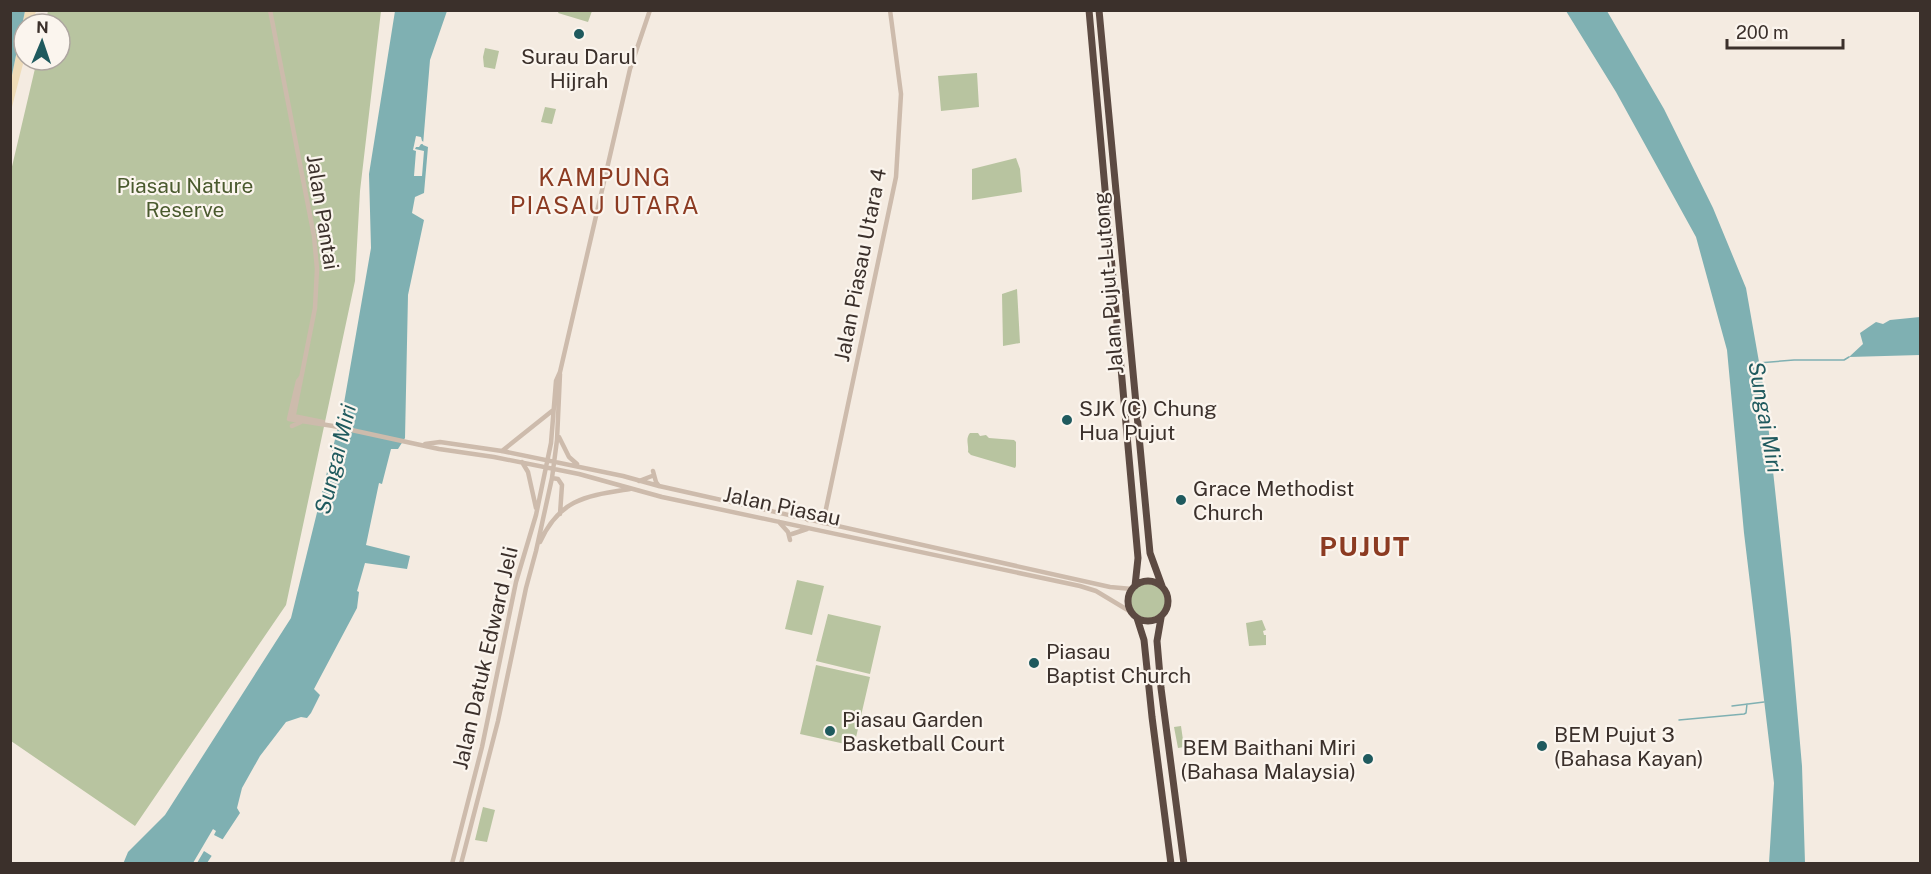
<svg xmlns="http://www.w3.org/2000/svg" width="1931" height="874" font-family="'Public Sans',sans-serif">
<rect width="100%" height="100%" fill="#f4ebe1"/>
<path fill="#b8c4a0" d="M48 11H381L360 191 355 281 286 605 135 826 11 741 10 175 37 60H60V24H45Z
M559 11V10L592 11 588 22 558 13Z
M485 48 499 51 495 69 484 67 483 57Z
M977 73 979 107 941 111 938 76Z
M545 107 556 109 552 124 541 122Z
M1016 158 1020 169 1022 192 972 200V169Z
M1017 289 1020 343 1003 346 1002 294Z
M970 433H978L980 436 986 435 989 438 1014 440 1016 442V466L1015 468 971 455 968 452C969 445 965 439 970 433Z
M797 580 824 586 812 635 785 629Z
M1131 601a17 17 0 1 1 34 0a17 17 0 1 1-34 0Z
M828 614 881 626 870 674 816 661Z
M1262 620 1266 630 1263 631 1264 635H1266V645L1249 646 1246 623Z
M816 665 870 677 854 746 800 734Z
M1181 726 1184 747 1178 748 1174 727Z
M483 807 495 810 487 842 475 840Z"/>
<path fill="#efdcb8" d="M25 11H36L33 24H24V60L12 107 11 129V80Z"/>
<path fill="#7fb0b2" d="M11 10 25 11 11 80 10 11Z
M395 11H447L430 60 423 145 428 147 424 193 415 197 412 213 424 220 408 295 405 438 398 449H391L382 484 379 483 366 545 410 556 407 569 365 563 357 591 359 592 357 608 314 689 320 695 311 713 307 718 301 717 286 722 260 756 242 788 237 808 240 813 207 863 123 864 128 852 165 815 291 618 344 403 371 248 369 174Z
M1566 11H1607L1664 109 1713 208 1746 288 1765 396 1791 639 1802 766 1805 863H1769L1774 783 1744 533 1727 350 1696 237 1616 92Z
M1920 317V355L1849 357 1863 344 1860 333 1876 322 1883 324 1890 320Z"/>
<path fill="#f4ebe1" d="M416 136 421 137 422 141 428 144V145L421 144 419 147H416L415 149 424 151 422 176H414L416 151 413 150Z
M213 829 216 831 214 835 226 841 215 858 204 851 197 863H193Z"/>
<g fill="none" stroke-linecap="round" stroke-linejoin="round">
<path stroke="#7fb0b2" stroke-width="1.5" d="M1758 363 1794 360H1844L1849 357
M1732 706 1764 702
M1679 720 1744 714 1746 713 1747 704"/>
<path stroke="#cdbbac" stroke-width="4.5" d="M270 10 314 236 317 269 315 308 293 419
M301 377 298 381 289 419 333 426 439 449 494 457 579 474 662 497 1080 586 1096 591 1131 612
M293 416 323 422
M292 426 301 422
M559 437 569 457 577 464
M425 444 440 442 502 451 623 476 659 486 1110 587 1132 589
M502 451 552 411
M522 462 528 472 536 508
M653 471 656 482 659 486
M552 478 558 479 562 485 560 514
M639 481 652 476
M808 520 825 512
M779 522 788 532 790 540
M823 523 896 177 901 94 890 10
M792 534 807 529
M540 542C560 498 587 496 630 489
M452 864 482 747 516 582 536 515 551 443 556 381 560 372 630 69 650 10
M461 864 498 721 526 588 536 551 552 478 557 440 560 374"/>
<path stroke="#5c4a42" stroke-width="7" d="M1089 10 1138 558 1135 586
M1099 10 1150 553 1162 586
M1128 601a20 20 0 1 1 40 0a20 20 0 1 1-40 0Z
M1137 618 1144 640 1152 717 1171 864
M1161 618 1157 641 1161 688 1184 864"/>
</g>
<g fill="#1f5a5e" stroke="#fbf5ee" stroke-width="2">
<circle cx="579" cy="34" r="6"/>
<circle cx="1067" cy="420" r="6"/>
<circle cx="1181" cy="500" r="6"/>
<circle cx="1034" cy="663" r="6"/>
<circle cx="830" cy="731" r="6"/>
<circle cx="1542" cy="746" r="6"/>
<circle cx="1368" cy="759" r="6"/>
</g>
<g text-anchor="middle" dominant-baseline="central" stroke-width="4.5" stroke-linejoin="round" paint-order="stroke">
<g font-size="21" fill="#3b302b" stroke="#fbf5ee" text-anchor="start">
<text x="579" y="56" text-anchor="middle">Surau Darul<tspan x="579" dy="24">Hijrah</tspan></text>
<text x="1079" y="408">SJK (C) Chung<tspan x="1079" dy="24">Hua Pujut</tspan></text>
<text x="1193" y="488">Grace Methodist<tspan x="1193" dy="24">Church</tspan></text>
<text x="1046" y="651">Piasau<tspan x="1046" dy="24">Baptist Church</tspan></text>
<text x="842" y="719">Piasau Garden<tspan x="842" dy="24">Basketball Court</tspan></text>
<text x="1554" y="734">BEM Pujut 3<tspan x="1554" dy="24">(Bahasa Kayan)</tspan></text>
<text x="1356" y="747" text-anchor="end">BEM Baithani Miri<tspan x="1356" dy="24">(Bahasa Malaysia)</tspan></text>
</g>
<g font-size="21" fill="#4a5a2e" stroke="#fbf5ee">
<text x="185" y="185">Piasau Nature<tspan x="185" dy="24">Reserve</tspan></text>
</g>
<g font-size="21" fill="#3b302b" stroke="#fbf5ee">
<text transform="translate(323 212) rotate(81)">Jalan Pantai</text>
<text transform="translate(860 265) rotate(-79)">Jalan Piasau Utara 4</text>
<text transform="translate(1108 283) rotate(-95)">Jalan Pujut-Lutong</text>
<text transform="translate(782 506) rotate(12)">Jalan Piasau</text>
<text transform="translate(485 658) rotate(-77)">Jalan Datuk Edward Jeli</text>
</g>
<g font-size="22" font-style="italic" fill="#1f5a5e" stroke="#fbf5ee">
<text transform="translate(1766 417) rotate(80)">Sungai Miri</text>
<text transform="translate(335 459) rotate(-76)">Sungai Miri</text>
</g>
<g font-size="24" letter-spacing="1.5" fill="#8c3b22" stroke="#fbf5ee">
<text x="605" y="177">KAMPUNG<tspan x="605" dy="28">PIASAU UTARA</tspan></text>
</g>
<g font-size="27" font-weight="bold" letter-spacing="1.5" fill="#8c3b22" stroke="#fbf5ee">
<text x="1365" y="546">PUJUT</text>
</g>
</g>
<rect width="1931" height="874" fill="none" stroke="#3b302b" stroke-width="24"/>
<g transform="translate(42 42) rotate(2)"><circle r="28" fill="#fbf5ee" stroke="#aea6a0" stroke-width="1.5"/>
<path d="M0-4.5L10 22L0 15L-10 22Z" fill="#1f5a5e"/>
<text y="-9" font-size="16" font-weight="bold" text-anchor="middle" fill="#3b302b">N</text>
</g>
<path d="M1727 39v9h116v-9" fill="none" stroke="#3b302b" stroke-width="3"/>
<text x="1736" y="39" font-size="18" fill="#3b302b" stroke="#fbf5ee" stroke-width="4.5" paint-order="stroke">200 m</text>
</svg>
